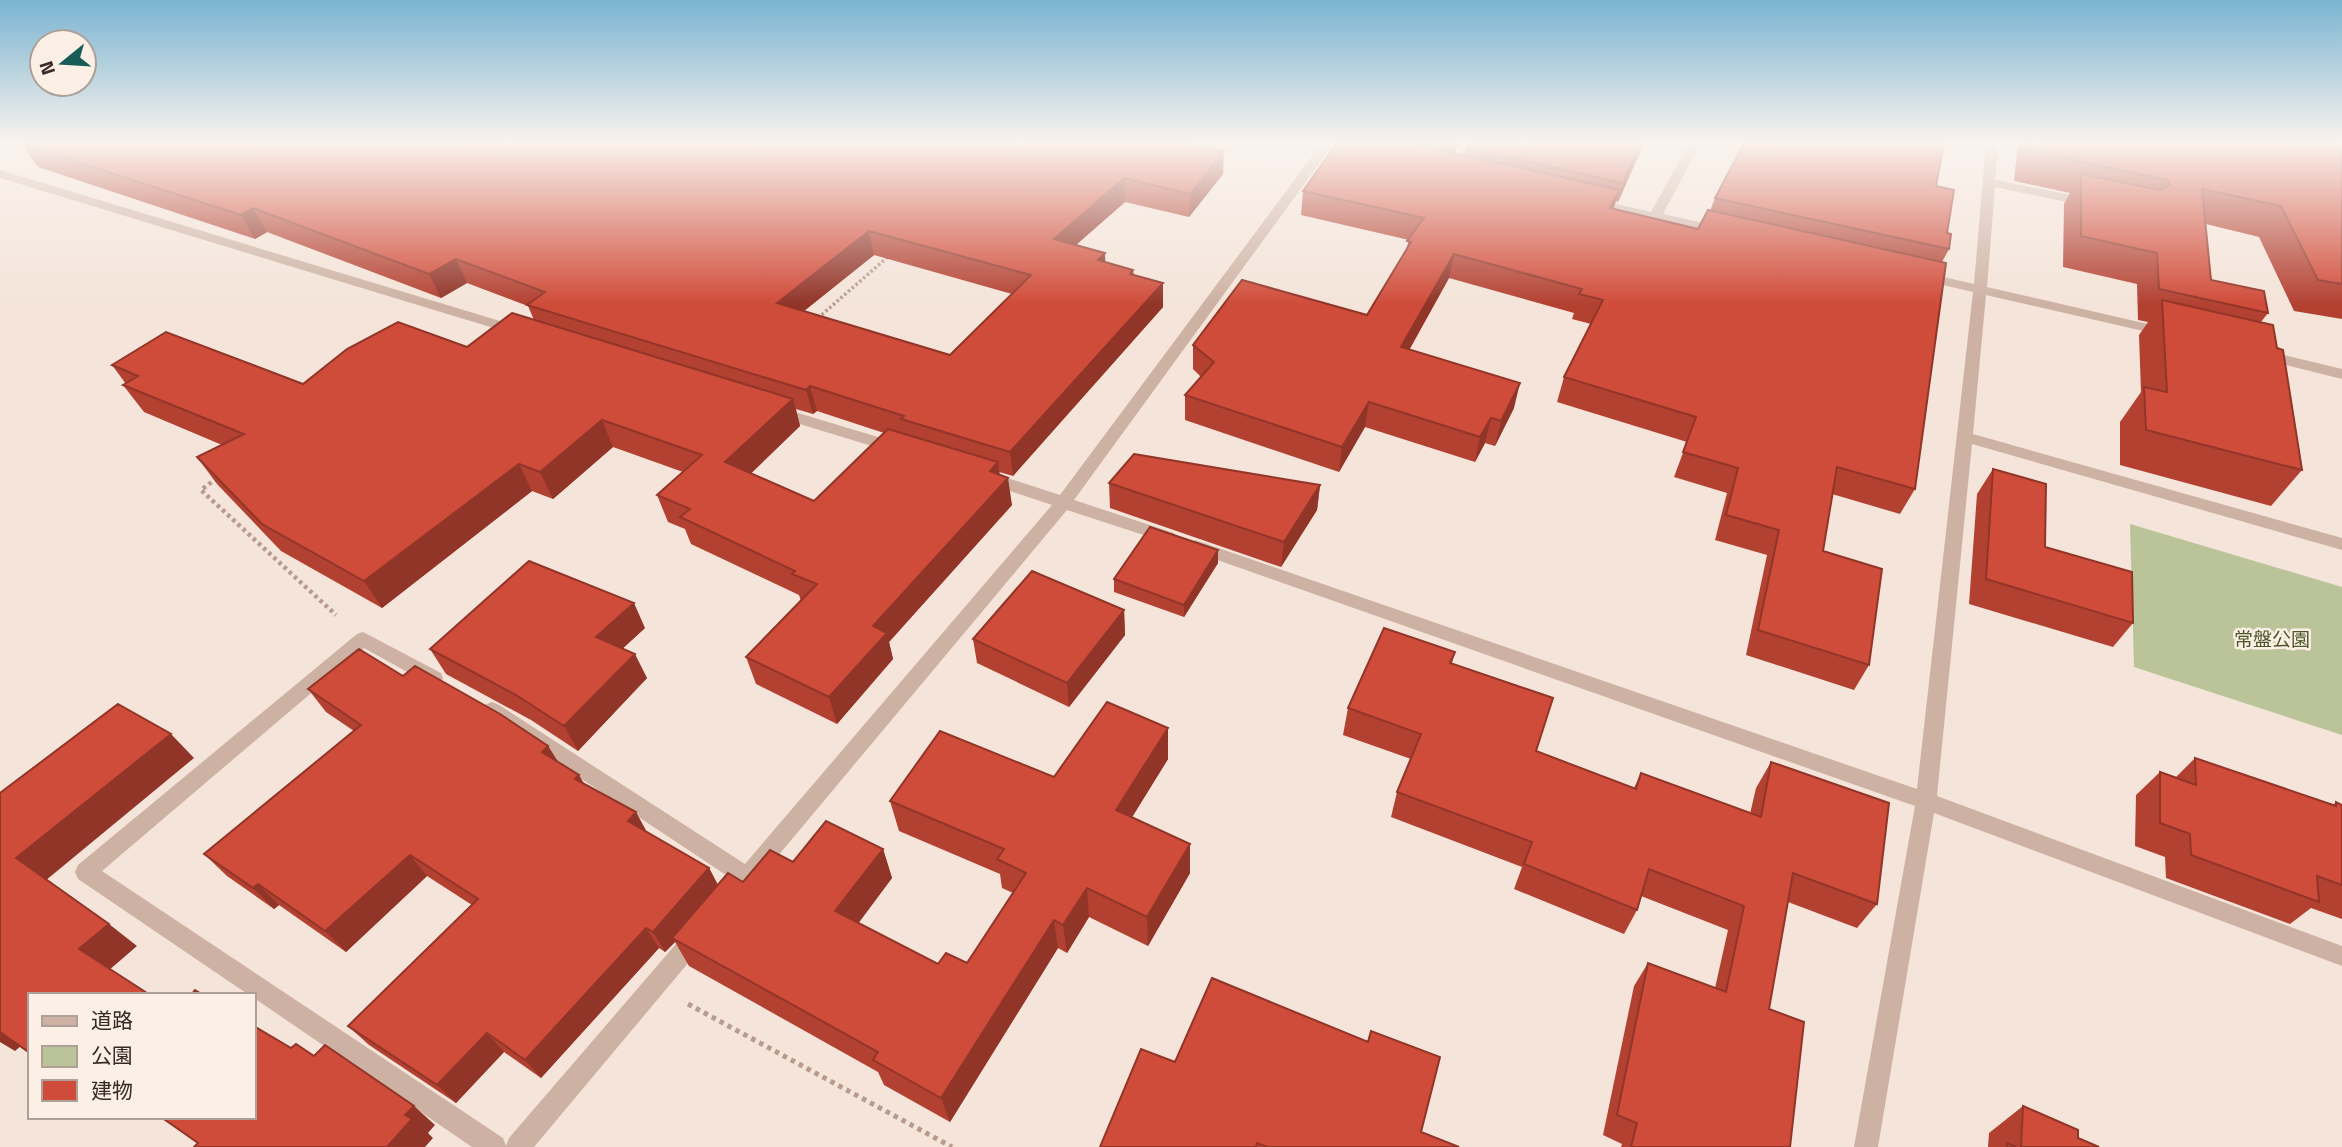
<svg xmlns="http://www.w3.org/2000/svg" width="2342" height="1147" font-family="'Titillium Web','Noto Sans JP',sans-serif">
<rect width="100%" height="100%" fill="#f4e4d9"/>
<path fill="#bac498" d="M2130 524 2342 587V735L2134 667Z"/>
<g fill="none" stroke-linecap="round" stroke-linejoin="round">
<path stroke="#b99b8e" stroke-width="3.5" stroke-dasharray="2.5 2.5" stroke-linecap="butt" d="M818 318 890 255"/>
<path stroke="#b99b8e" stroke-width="4.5" stroke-dasharray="3.5 3.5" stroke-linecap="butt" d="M217 478 201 490 336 615"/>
<path stroke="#b99b8e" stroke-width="5" stroke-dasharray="4.5 4.5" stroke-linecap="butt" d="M688 1004 952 1147"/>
<path fill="#cdb2a4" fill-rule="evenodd" d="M1322 143H1334L1074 500 1174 533 1177 537 1174 541 1168 543 1067 510 747 893 739 896 731 893 728 886 732 879 485 715 482 710 485 705 492 702 499 705 745 864 1052 505 980 481 978 477 980 473 986 471 1060 495Z
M1465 143H1477L1455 173H1447L1445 170Z
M1689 143H1701L1663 214 1726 228V234L1591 206 1585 202 1591 198 1651 212Z
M1986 143H1998L1995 180 2091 199 2097 203 2091 207 1995 187 1987 287 2165 328 2172 332 2165 336 1986 295 1973 434 2342 538V550L1972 444 1937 796 2342 946V966L1934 813 1878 1147H1854L1915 806 1189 550 1186 546 1195 540 1201 542 1917 789 1973 292 1917 279 1915 276 1922 272 1974 284Z
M0 170 523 328 525 331 518 335 513 334 0 178Z
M2263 350 2342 369V379L2258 358 2256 355Z
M775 406 901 444 903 448 895 453 770 415 767 411Z
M363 632 441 673 443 678 441 683H427L364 648 102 871 503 1138 506 1146 509 1138 688 930 696 927 704 930 707 937 704 944 534 1147H472L254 998V995H249L78 879 75 872 78 865 357 634Z"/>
</g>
<path fill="#b34132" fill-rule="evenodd" d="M1337 143H1461L1454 153 1465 156 1467 148 1470 143H1644L1618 202 1616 201 1613 209 1698 229 1710 211 1715 198 1743 144 1739 143H1944L1936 186 1947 233 1949 249 1942 262 1915 489 1900 514 1832 494 1823 551 1869 665 1854 690 1746 655 1767 555 1715 540 1727 493 1674 477 1687 442 1557 402 1564 377 1591 324 1572 319 1574 313 1449 278 1409 350 1514 408 1495 446 1485 443 1475 462 1365 427 1339 472 1185 420V395L1201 377 1193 369V345L1367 315 1406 250 1409 240 1301 215 1303 191Z
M2018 143H2342V319L2294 311 2259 237 2206 224 2211 280 2268 313 2261 322 2277 348 2302 470 2271 506 2120 465V422L2141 392 2139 335 2148 322 2138 320 2137 284 2063 267 2064 204 2070 193 2014 181Z
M21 144 1223 174 1189 217 1125 202 1076 245 1105 262 1133 270 1134 275 1163 307 1013 476 999 472 1012 505 889 642 893 659 837 724 756 684 746 657 801 601 799 595 691 544 685 529 668 522 657 495 683 472 613 447 553 499 532 491 382 608 281 551 217 484 197 457 222 445 144 412 123 385 126 384 112 365 303 384 467 347 534 320 528 306 467 283 441 298 267 232 255 239 38 167ZM874 255 1012 294 950 355 804 311ZM796 409 813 414 817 411 884 433 814 501 751 473 800 426Z
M1993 469 2045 547 2133 623 2113 647 1969 604 1977 494Z
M1109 483 1320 485 1317 510 1281 567 1110 508Z
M1218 563 1184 617 1114 592V579Z
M1124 610 1125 635 1069 707 977 663 973 639Z
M645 628 623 648 647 678 578 751 531 720 446 674 430 649Z
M1455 652 1452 663 1536 751 1634 788 1641 773 1750 814 1756 788 1771 762 1877 904 1857 928 1788 902 1769 1009 1790 1147H1621L1622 1144 1603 1135 1634 986 1648 963 1715 988 1728 930 1641 896 1637 910 1624 934 1514 889 1522 867 1391 817 1397 792 1411 759 1343 735 1348 708Z
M403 676 548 746 558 762 586 785 647 832 709 868 718 885 743 882 793 862 883 849 892 878 858 923 938 964 967 963 1013 893 1002 888 1000 874 899 831 890 801 1054 777 1168 728V759L1132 817 1190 844V873L1148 946 1089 917 1067 953 1058 948 950 1122 884 1085 878 1072 689 966 675 942 665 952 659 948 541 1078 504 1052 456 1103 369 1045 348 1026 472 905 427 876 346 952 279 905 274 909 227 876 204 854 354 731 326 712 308 689Z
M2195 758 2333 805 2336 802 2342 805V919L2311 908 2290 924 2166 878 2165 857 2135 846 2136 795 2160 772 2176 777Z
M1175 1062 1421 1132 1459 1147H1100Z
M2023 1106 2078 1138 2099 1147H1988L1989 1133Z"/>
<path fill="#923529" d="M1451 143H1461L1447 163 1450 145Z
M1641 143H1644L1618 202 1623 183Z
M1224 151 1223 174 1189 217 1190 194Z
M1124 178 1125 202 1055 263 1054 239Z
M1619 190 1612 214 1610 208Z
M253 208 267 232 255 239 241 215Z
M869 231 874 255 784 327 777 303Z
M1105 253 1106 277 1098 260Z
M1454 254 1449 278 1397 372 1401 347Z
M456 259 467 283 441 298 429 274Z
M1163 283V307L1013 476 1010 452Z
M1520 383 1514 408 1495 446 1501 421Z
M810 386 817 411 813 414 806 390Z
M793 399 800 426 735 489 725 462Z
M1369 402 1365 427 1339 472 1342 447Z
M1491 418 1485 443 1475 462 1480 437Z
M602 420 613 447 553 499 540 472Z
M998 462 1001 486 1008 478 1012 505 889 642 893 659 837 724 829 697 873 626 990 471Z
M519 464 532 491 382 608 364 581Z
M1320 485 1317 510 1281 567 1284 542Z
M1218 550V563L1184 617V605Z
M634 603 645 628 608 662 596 637Z
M1124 610 1125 635 1069 707 1067 683Z
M635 654 647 678 578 751 564 726Z
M1168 728V759L1118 840 1116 810Z
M171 734 194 758 45 881 16 858Z
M548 746 562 768 542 752Z
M579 775 592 797 575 779Z
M636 812 648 834 628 821Z
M1190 844V873L1148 946 1147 917Z
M883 849 892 878 846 940 835 911Z
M410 855 427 876 346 952 325 931Z
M709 868 720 889 672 938 675 942 665 952 653 932Z
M258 884 279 905 274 909 253 888Z
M1087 888 1089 917 1067 953 1063 925Z
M1054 920 1058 948 950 1122 941 1098Z
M109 924 137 946 108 971 79 949Z
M646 928 659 948 541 1078 525 1060Z
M0 1032 22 1045 15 1051 0 1042Z
M487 1033 504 1052 456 1103 437 1085Z
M414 1106 435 1125 428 1133 433 1138 425 1147H387L405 1115Z"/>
<path fill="#d04c3a" stroke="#923529" stroke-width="2" fill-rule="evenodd" d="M1190 143 1224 151 1190 194 1124 178 1054 239 1105 253 1098 260 1133 270 1130 274 1163 283 1010 452 901 419 904 416 810 386 806 390 527 305 545 292 456 259 429 274 253 208 241 215 21 144ZM869 231 1031 275 950 355 777 303Z
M1337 143H1410L1619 190 1610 208 1698 229 1708 210 1946 263 1915 489 1837 467 1823 551 1882 569 1869 665 1758 630 1779 530 1726 515 1738 468 1683 452 1696 417 1564 377 1603 300 1579 294 1582 289 1454 254 1401 347 1520 383 1501 421 1491 418 1480 437 1369 402 1342 447 1185 395 1214 362 1193 345 1242 280 1367 315 1411 242 1407 241 1424 218 1303 191Z
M1470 143H1641L1623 183 1467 148Z
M1744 143H1944L1936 186 1954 190 1947 233 1951 234 1949 249 1715 198Z
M2031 143H2342V284L2318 280 2281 206 2202 189 2211 280 2264 291 2268 313 2159 289 2157 253 2081 236V174L2160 190 2170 185 2168 180 2030 151Z
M2162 300 2273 325 2277 348 2283 350 2302 470 2146 430 2144 387 2167 392Z
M512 313 793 399 725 462 814 501 888 429 998 462 990 471 1008 478 873 626 887 633 829 697 746 657 817 584 792 574 795 571 680 517 690 509 657 495 702 455 602 420 540 472 519 464 364 581 262 524 197 457 244 434 123 385 138 376 112 365 166 332 303 384 347 349 398 322 467 347Z
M1134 454 1320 485 1284 542 1109 483Z
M1993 469 2046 484 2045 547 2132 572 2133 623 1986 579Z
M1150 527 1218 550 1184 605 1114 579Z
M529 561 634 603 596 637 635 654 564 726 516 695 430 649Z
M1032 571 1124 610 1067 683 973 639Z
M1384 628 1455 652 1450 663 1553 698 1536 751 1636 789 1641 773 1761 817 1771 762 1889 803 1877 904 1793 873 1769 1009 1804 1022 1790 1147H1631L1637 1123 1617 1115 1648 963 1726 992 1744 906 1649 869 1637 910 1524 864 1532 842 1397 792 1421 734 1348 708Z
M359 649 403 676 415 666 500 714 548 746 542 752 579 775 575 779 636 812 628 821 709 868 653 932 646 928 525 1060 487 1033 437 1085 348 1026 478 899 410 855 325 931 258 884 253 888 204 854 361 725 308 689Z
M1107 702 1168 728 1116 810 1190 844 1147 917 1087 888 1063 925 1054 920 941 1098 873 1060 878 1052 672 938 728 873 743 882 770 850 793 862 826 821 883 849 835 911 938 964 946 953 967 963 1026 873 997 859 1004 849 890 801 940 731 1054 777Z
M118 704 171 734 16 858 109 924 79 949 150 995H30V1053L0 1032V793Z
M2195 758 2336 806V802L2342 805V885L2317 876 2319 902 2191 855 2190 834 2160 823V772L2196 785Z
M1212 978 1368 1042 1371 1031 1440 1057 1421 1132 1459 1147H1267L1257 1143 1256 1147H1100L1141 1049 1175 1062Z
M195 990 203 995H191Z
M254 1026 291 1048 296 1044 314 1056 325 1045 414 1106 405 1115 412 1119 387 1147H194L198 1143 161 1117H254Z
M2023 1106 2078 1130V1138L2099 1147H2021Z
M2007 1143 2016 1147H2007Z"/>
<linearGradient id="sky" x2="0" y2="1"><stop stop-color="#7ab4d1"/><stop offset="0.47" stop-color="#faf3ee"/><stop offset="1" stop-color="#faf3ee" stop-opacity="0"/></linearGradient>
<rect width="2342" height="304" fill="url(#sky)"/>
<g text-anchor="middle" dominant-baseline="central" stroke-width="5" stroke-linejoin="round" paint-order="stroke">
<g font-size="19" fill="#4c5828" stroke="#fbefe6">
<text x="2272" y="638">常盤公園</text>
</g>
</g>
<rect x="28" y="993" width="228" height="126" fill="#fbefe6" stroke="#ada099" stroke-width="2"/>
<rect x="42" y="1016" width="35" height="10" fill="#cdb2a4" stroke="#ada099" stroke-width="2"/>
<text x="91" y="1028" font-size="21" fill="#372a26">道路</text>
<rect x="42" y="1046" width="35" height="21" fill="#bac498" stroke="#ada099" stroke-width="2"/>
<text x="91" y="1063" font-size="21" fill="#372a26">公園</text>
<rect x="42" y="1080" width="35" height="21" fill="#d04c3a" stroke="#ada099" stroke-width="2"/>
<text x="91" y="1098" font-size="21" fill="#372a26">建物</text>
<g transform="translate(63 63) rotate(252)"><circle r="33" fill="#fbefe6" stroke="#ada099" stroke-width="2"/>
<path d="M0-5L12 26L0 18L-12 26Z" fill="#185c58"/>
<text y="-10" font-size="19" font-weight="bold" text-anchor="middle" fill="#372a26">N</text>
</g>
</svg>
